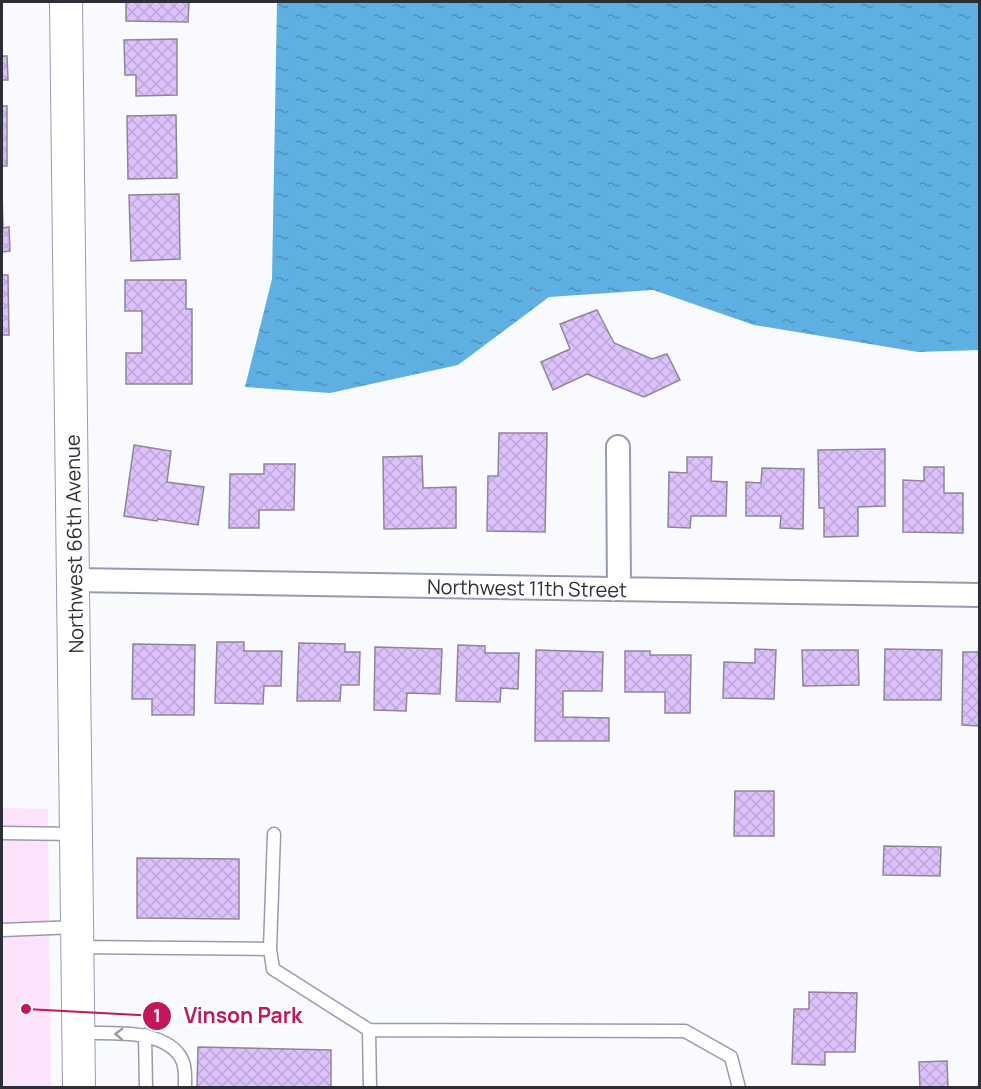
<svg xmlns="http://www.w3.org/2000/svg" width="981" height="1089" font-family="Manrope,sans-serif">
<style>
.green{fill:#fce3fb}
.water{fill:url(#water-ripples)}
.building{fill:url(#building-cross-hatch);stroke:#8e8599;stroke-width:1.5}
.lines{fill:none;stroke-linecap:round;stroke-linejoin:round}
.lane-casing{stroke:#999ab0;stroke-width:15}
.street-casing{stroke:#999ab0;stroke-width:26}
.secondary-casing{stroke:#999ab0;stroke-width:34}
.lane{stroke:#fff;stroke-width:12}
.street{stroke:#fff;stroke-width:22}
.secondary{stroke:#fff;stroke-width:32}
.oneway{stroke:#96969b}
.labels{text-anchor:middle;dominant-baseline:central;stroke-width:6;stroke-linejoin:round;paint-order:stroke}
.street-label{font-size:20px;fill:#2d2e37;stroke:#fff}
.leader{fill:none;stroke:#c2185b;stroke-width:2}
.callout-dot{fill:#c2185b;stroke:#fff;stroke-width:2}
.mark-label{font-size:18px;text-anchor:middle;font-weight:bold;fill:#fff}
.callout-label{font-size:21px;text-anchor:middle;font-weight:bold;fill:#c2185b;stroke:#fff;stroke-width:6;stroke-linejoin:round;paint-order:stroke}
</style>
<defs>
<pattern id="water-ripples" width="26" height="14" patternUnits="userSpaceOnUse" patternTransform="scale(1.5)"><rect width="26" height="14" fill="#5fb0e2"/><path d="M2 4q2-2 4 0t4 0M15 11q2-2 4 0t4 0" fill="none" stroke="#4f90b8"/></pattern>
<pattern id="building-cross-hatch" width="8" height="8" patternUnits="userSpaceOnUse" patternTransform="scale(1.5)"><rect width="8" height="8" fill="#dcc1fd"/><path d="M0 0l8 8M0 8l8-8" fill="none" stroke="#bda6d9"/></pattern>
</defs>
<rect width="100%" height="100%" fill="#f9fafe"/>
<path class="green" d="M2,808L48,809L51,1087L2,1088Z"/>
<path class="water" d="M277,2H979V350L918,352L754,325L653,290L549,297L458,365L330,393L245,387L272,279Z"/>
<path class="building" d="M126,2H189L188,22L126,21Z
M177,39V95L136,96V75H125L124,40Z
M2,56H7L8,80H2Z
M2,106H7V166H2Z
M176,115L177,178L128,179L127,116Z
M2,191L3,228L9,227L10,251L2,252Z
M179,194L180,259L131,261L129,195Z
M2,275H8L9,335H2Z
M125,280H186V309H192V384H126V353H142V311H125Z
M597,310L614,343L652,359L667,354L680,380L644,397L587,374L553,390L541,362L570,349L560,324Z
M499,433H547L545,532L487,531L488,476H498Z
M134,445L171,451L167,482L204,487L198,525L158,519L157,521L124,516Z
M885,449V506L858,507V536L824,537V508H819L818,450Z
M422,456L423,488L456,487V528L384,529L383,457Z
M687,457H712L711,481L727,482L726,516H691L690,528L668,527L669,472L687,473Z
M264,464H295L294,510H259V528H229L230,474H264Z
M924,467H944V493H963V533L903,532V480L924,481Z
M762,468L804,469L803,529L780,528L781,516H746V482L761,483Z
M217,642H244V651H282L281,686H264L263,704L215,703Z
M299,643L345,644V652H360L359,685H341L340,701H297Z
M133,644L195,645L194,715H152V699H132Z
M458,645L485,646V653H519L518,689L501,688L500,702L456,701Z
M375,647L442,649L440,694L407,693L406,711L374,710Z
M755,649L776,650L774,699L723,698L724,662L755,663Z
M885,649L942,650L941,700H884Z
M536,650L603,652L602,691H563V717L609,718V741H535Z
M802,650H858L859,685L803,686Z
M625,651H650V655H691L690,713H665V692H625Z
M963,652H980V726L962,725Z
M735,791H774V836H734Z
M884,846L941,847L940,876L883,875Z
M137,858L239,859V919L137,918Z
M809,992L857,993L855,1052H825V1065L792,1064L794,1009H809Z
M198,1047L331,1050V1088H197Z
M947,1061L948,1088H920L919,1062Z"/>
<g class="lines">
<g class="lane-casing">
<path id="lane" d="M2,833L76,834
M2,930L77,927
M78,947L270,949L274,834
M270,949L273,969L369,1030L685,1031L731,1057L739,1088
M369,1030L370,1088
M79,1033C109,1034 161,1028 180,1056C186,1065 185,1077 185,1088
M145,1035L146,1088"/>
</g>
<g class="street-casing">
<path id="street" d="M618,447L619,589
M75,580L980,595"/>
</g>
<g class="secondary-casing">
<path id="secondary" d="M66,2L79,1088"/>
</g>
<use href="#lane" class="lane"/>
<use href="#street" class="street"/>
<use href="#secondary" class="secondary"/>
</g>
<defs><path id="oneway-chevron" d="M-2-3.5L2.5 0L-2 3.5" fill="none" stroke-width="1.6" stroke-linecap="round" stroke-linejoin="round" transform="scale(1.5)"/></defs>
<use class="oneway" href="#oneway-chevron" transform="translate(119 1034) rotate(-178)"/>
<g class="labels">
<g class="street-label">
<text transform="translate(74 544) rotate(-91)">Northwest 66th Avenue</text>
<text transform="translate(527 588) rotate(1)">Northwest 11th Street</text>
</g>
</g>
<path class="leader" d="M26 1009L157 1016"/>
<g class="callout-dot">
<circle cx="26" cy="1009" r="6"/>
<circle cx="157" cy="1016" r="15"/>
</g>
<g class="mark-label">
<text x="157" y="1022">1</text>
</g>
<g class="callout-label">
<text x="243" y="1023">Vinson Park</text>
</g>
<rect width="981" height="1089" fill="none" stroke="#2d2e37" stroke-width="6"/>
</svg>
